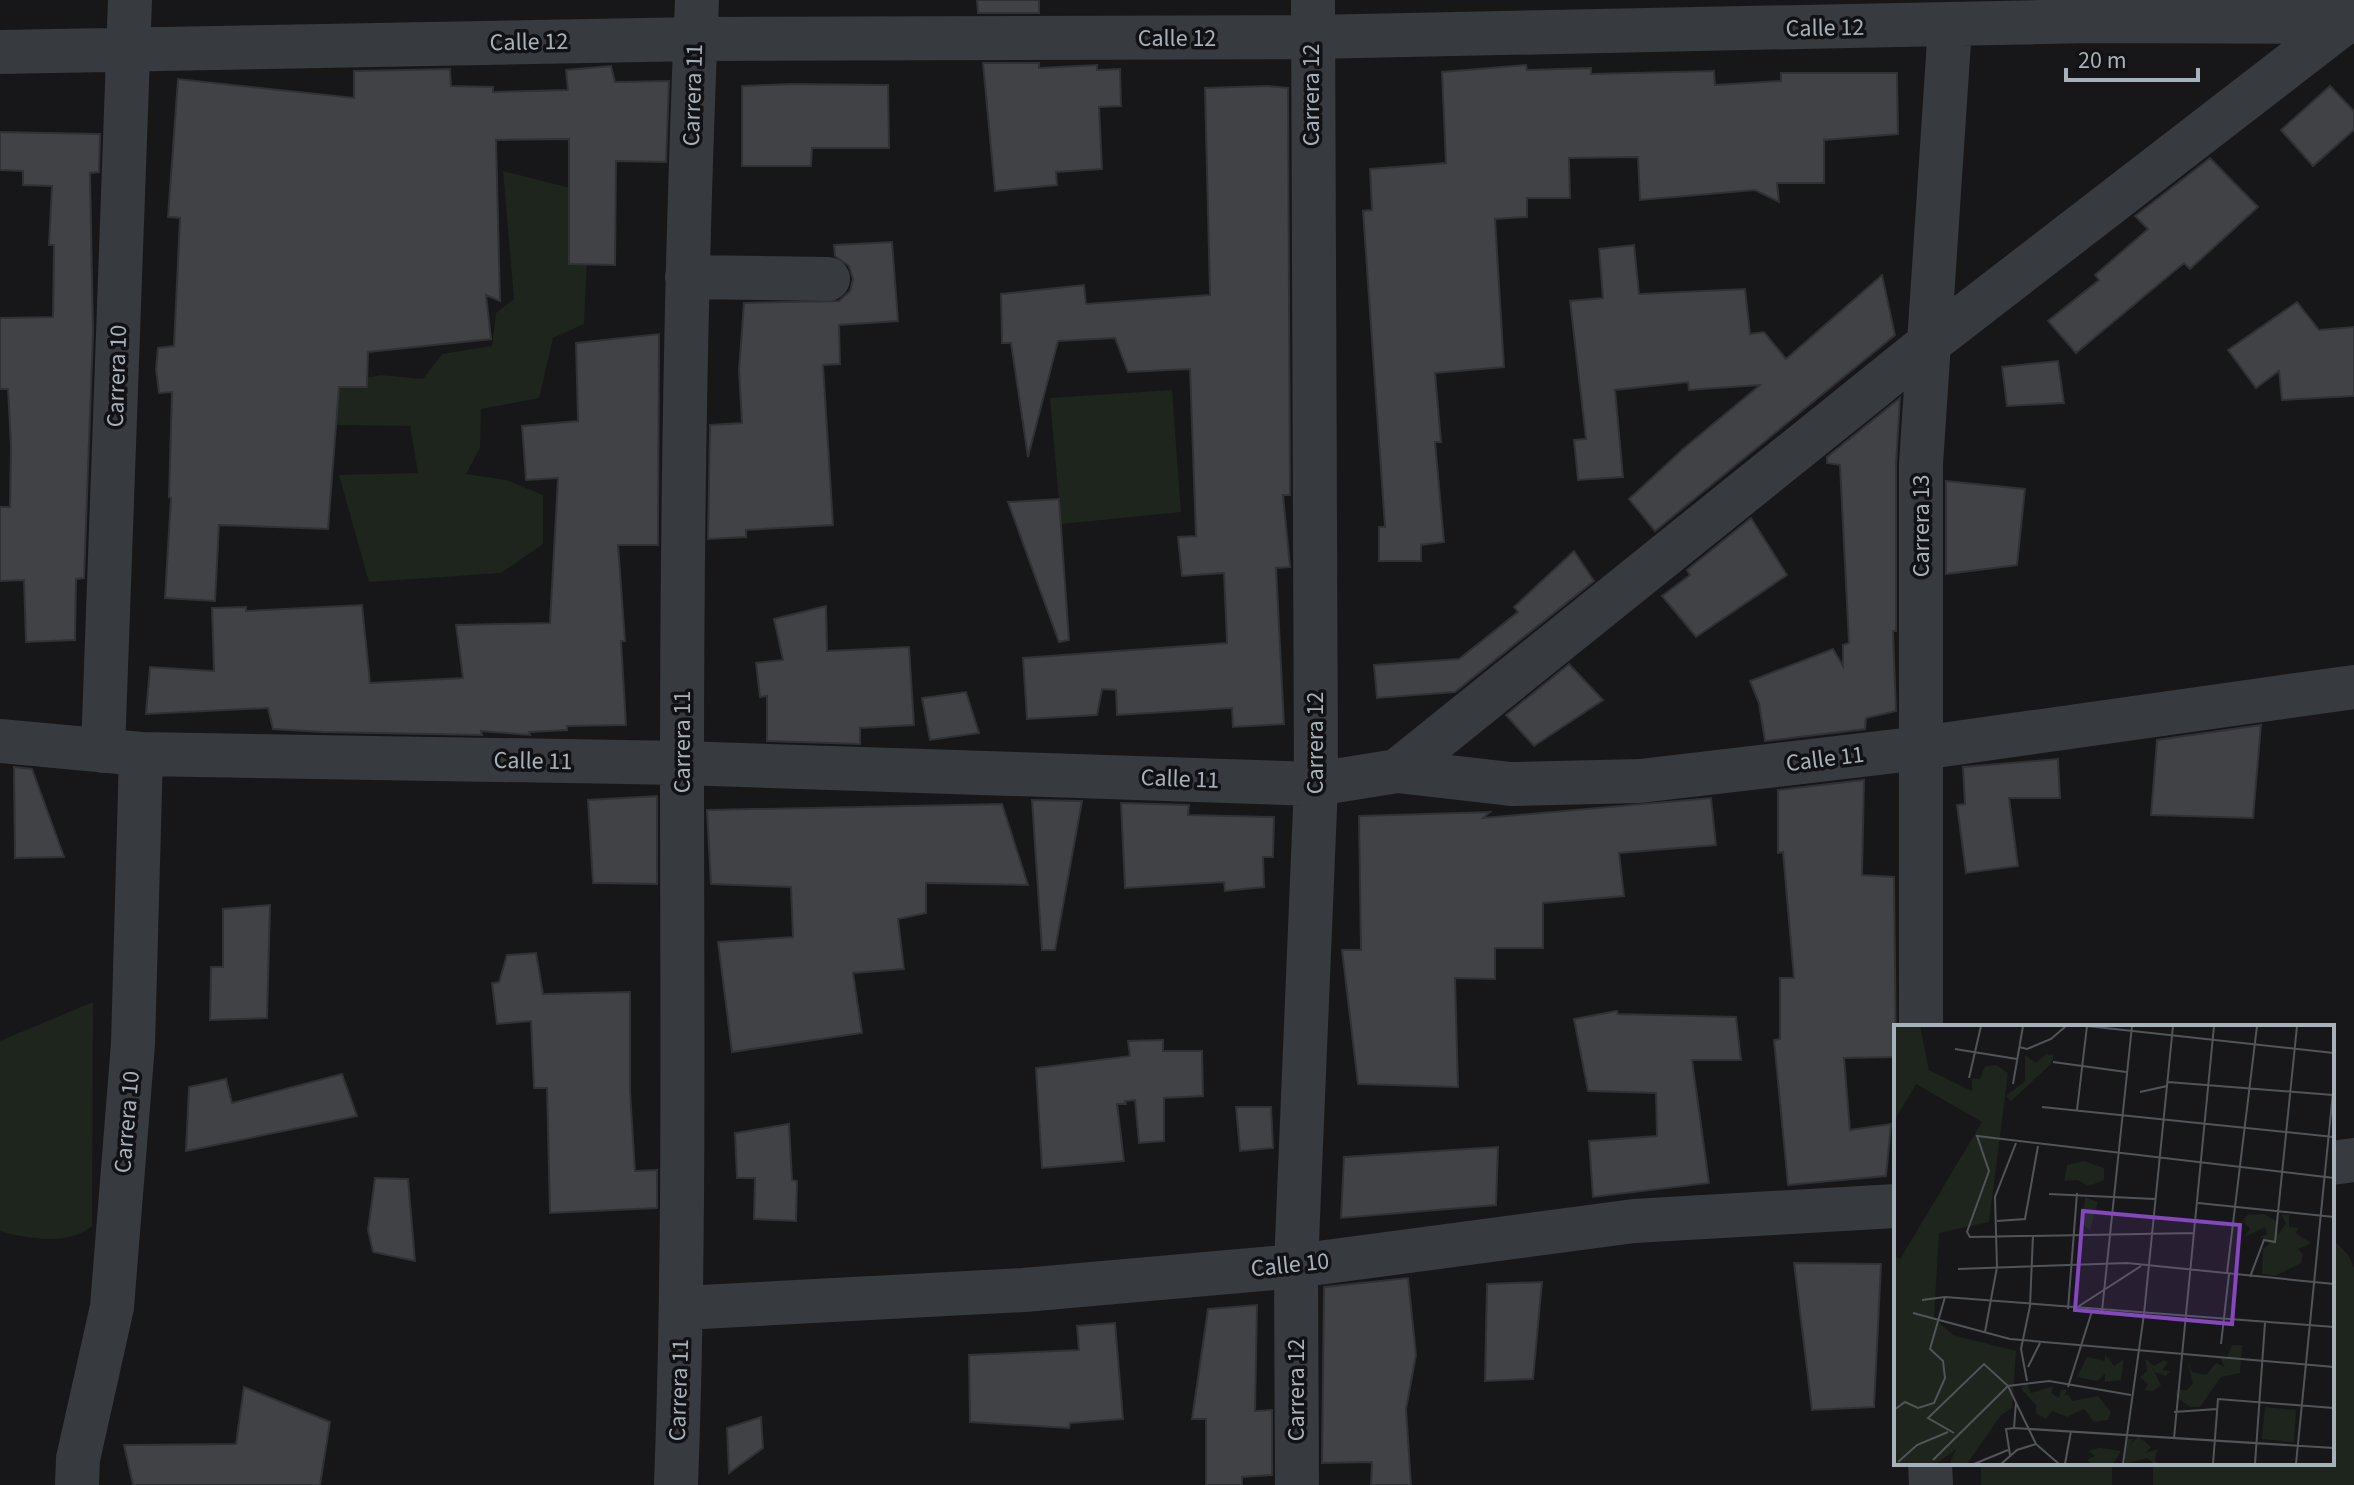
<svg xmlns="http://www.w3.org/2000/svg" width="2354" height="1485" font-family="'Source Sans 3',sans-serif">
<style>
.green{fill:#1d251c}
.building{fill:#404246;stroke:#303135;stroke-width:2}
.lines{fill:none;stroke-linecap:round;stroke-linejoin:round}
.minor{stroke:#373a3e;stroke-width:44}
.labels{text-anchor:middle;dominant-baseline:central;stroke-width:7;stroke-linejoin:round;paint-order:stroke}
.street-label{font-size:24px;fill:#a7b1ba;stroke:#121214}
.inset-road{fill:none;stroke:#515559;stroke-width:2}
.view{fill:#8447be;fill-opacity:0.15;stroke:#8447be;stroke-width:4}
.inset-edge{fill:none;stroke:#a7b1ba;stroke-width:4}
</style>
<rect width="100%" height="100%" fill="#171719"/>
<path class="green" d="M503,171L590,193L584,324L553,338L539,398L481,409L480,448L466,474L506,480L543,495V544L501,573L369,582L339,475L418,473L410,426L333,425L300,393L380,375L423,379L442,354L492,346L496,313L514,299Z
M1172,390L1181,512L1061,524L1050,398Z
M93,1002L92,1226C69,1246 27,1239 0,1231V1041Z
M2332,1238L2349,1256L2354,1268V1485H2153V1463H2332Z
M1981,1463H2112V1485H1981Z"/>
<path class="building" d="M977,0H1039V13H978Z
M983,63H1039V68L1097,65V70L1120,69L1121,106L1099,107L1102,169L1056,172L1057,185L995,191Z
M1526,65L1527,70L1591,68V74L1714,71L1715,85L1781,81V73H1897L1898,134L1824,140V183H1777L1779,202L1755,190L1640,200L1638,157L1569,158L1570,198H1527V217L1495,219L1504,367L1435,373L1441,442H1435L1444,542L1421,545V561H1379V527H1385L1363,211L1372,210L1370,169L1446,163L1442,72Z
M611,66L615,82L669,81L666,162L616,161L615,265L569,264V139L496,140L500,301L486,295L491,339L368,352L367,387H339L328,529L219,525L215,601L165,598L171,498L169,497L172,392L159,393L156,369L158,348L174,346L180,218L168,217L178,79L354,98V71L450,69L451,86L493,87V92L568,90L566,70Z
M792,84L888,85L889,148H812L811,166H742V86Z
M1268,86L1288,88L1290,495H1283L1290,567L1276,568L1284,724L1233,727L1232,708L1117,715L1116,690L1102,689L1097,715L1027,719L1023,658L1227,643L1224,573L1182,576L1178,537L1196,536L1190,369L1128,372L1115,338L1058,341L1028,457L1011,343H1002L1001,294L1084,285L1086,304L1210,295L1205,88Z
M2330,86L2354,111V130L2313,166L2281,130Z
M0,132L100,134L99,172L90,173L93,332L84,578L76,579L75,640L26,642L24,580L0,581V507H10L11,446L8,389H0V318L53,317L54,245H49L52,186L23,185V171L0,170Z
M2210,158L2258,207L2190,269L2184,263L2076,353L2048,321L2099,280L2095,275L2148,229L2135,216Z
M892,242L898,321L839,325L840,364L823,365L833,525L746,530V537L708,539L710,425L742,423L739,370L744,303L839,301L850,291L853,279L849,266L835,256L834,245Z
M1634,245L1639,294L1745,289L1750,334L1764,332L1786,359L1882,275L1895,335L1655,531L1629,499L1683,449L1760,385L1689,390L1688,382L1615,390L1623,477L1578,480L1574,440L1586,439L1570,301L1603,298L1599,249Z
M2297,302L2319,330L2354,327V396L2282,400L2279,371L2256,388L2228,350Z
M659,334L658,545H618L625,641H621L626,725L567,726V730L529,732L530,735L481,731L482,735L323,732L273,729L268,708L146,714L150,667L214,671L212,608L246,607V611L362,605L370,683L463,678L456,625L550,623L558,478L526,480L522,426L578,421L576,343Z
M2058,361L2064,403L2007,406L2002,367Z
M1900,398L1896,464V631H1893L1896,711L1866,718L1865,729L1765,741L1759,703L1750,681L1833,649L1843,666V645L1849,643L1840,465L1827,463V457Z
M1946,481L2025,489L2017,565L1946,574Z
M1059,499L1069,640L1059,642L1008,502Z
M1751,518L1787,575L1696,637L1662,596L1690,575L1687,570Z
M1574,551L1594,581L1455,692L1377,698L1374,665L1459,659L1518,612L1514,607Z
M826,606L827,651L909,647L914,725L860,728V744L767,741V696L760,697L756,663L783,660L774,619Z
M1569,664L1603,700L1534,746L1506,715Z
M966,692L979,733L930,740L922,698Z
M2261,725L2253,818L2151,815L2157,740Z
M2058,759L2060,798H2009L2018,866L1966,873L1957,805L1965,804L1963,767Z
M14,767L32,769L64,857L15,858Z
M1864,780L1862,875L1894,877L1896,1057L1844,1058L1850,1130L1891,1124L1886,1176L1788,1185L1774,1040L1780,1039V978H1794L1783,852L1778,853V790Z
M657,796V884L593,883L588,800Z
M1711,798L1716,845L1619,853L1624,896L1543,903V948H1495V979L1455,978L1458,1087L1358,1084L1342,950H1361L1359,816L1490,812L1483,818Z
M1032,800L1082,801L1055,950H1042Z
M1121,803L1189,805L1188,815L1274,817L1273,857H1263L1264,887L1225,891L1224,882L1125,888Z
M1002,804L1028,885L926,883V913L898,919L904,969L853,973L862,1033L732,1052L718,942L793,937L791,887L711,884L707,810Z
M270,905L267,1018L210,1020L211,967H223V909Z
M536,953L543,994L630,992V1092L635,1171L657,1170V1208L550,1213L547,1088H534L531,1021L497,1024L492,983L499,982L507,955Z
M1617,1011L1618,1014L1736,1017L1741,1060H1692L1709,1183L1593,1197L1589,1141L1657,1136L1656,1093L1588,1091L1574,1019Z
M1163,1040V1051H1202L1203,1096L1164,1098V1141L1139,1143L1135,1100L1125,1101L1126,1104H1117L1124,1161L1042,1168L1036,1068L1130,1056L1128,1041Z
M342,1074L357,1116L186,1151L189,1087L226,1079L232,1103Z
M1236,1107H1271L1273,1148L1240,1151Z
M789,1124L792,1180L797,1181L796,1221L754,1219L755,1178H737L735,1133Z
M1498,1147L1496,1205L1341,1218L1344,1157Z
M375,1178L408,1179L415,1261L373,1252L368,1230Z
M1794,1263L1881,1264L1874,1407L1812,1410Z
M1408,1278L1416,1355L1406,1409L1411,1485H1371L1372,1462L1322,1463L1324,1287Z
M1542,1282L1533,1379L1485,1381L1487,1284Z
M1257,1305L1255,1411L1272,1410V1475L1242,1477V1485H1206V1419H1192L1208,1309Z
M1115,1323L1123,1419L1070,1423L1069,1428L970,1422L969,1355L1079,1350L1077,1326Z
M244,1387L330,1422L320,1485H133L124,1445L236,1444Z
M761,1417L763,1448L729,1473L727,1428Z"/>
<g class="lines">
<path class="minor" d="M0,52L696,39L1311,37L2090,21L2354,22
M687,277L828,279
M0,741L141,754L682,763L1316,784L1397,771L1511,784L1640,781L1921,748L2354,687
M103,751L130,0
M1397,771L1928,344L2344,23
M1921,1027V464L1950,26
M2332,1163L2354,1160
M683,1308L1024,1290L1296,1266L1634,1221L1896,1206
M1930,1463L1931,1485
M77,1485L78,1459L112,1307L133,1044L141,754
M676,1485C685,1246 682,1008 682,769C682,512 686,256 697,0
M1297,1485L1296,1266L1316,784L1313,0"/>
</g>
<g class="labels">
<g class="street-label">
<text transform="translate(1825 28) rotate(-1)">Calle 12</text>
<text x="1177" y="38">Calle 12</text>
<text transform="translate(529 42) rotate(-1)">Calle 12</text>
<text transform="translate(693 95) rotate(-88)">Carrera 11</text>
<text transform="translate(1311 95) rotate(-90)">Carrera 12</text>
<text transform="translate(117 376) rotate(-88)">Carrera 10</text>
<text transform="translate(1921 526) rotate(-90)">Carrera 13</text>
<text transform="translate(682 742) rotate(-90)">Carrera 11</text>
<text transform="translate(1315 743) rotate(-90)">Carrera 12</text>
<text transform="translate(1825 759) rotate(-7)">Calle 11</text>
<text transform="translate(533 761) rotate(1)">Calle 11</text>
<text transform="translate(1180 779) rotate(2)">Calle 11</text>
<text transform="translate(127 1122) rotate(-85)">Carrera 10</text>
<text transform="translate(1290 1265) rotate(-6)">Calle 10</text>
<text transform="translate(679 1390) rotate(-88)">Carrera 11</text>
<text transform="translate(1296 1390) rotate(-90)">Carrera 12</text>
</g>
</g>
<g transform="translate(1894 1025)">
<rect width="440" height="440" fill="#171719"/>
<path d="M0,1H26L35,45L78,66V53L86,54L91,41L102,40L114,48L95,197L45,208L40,293L59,310L122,326L118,383L107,390L73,439H55L62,424L42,439H0V231L6,234L88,97L22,59L0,96ZM152,29L160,30L157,39L117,76L112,71L131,56V30L142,38ZM190,136L210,143V155L195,161L183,155L170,156L173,140ZM191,172L204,177L196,205L188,199ZM370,189L382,196L384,210L392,198L387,189L395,190V202L405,203L402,208L417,218L404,224L409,229L407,238L381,251L368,249L369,224L376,218L367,212L373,209L371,202L350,212L356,204L349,196L353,190ZM338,320H348L346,348L327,352L306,382H296L282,372L283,365H293L299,359L293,335L298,347L312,350L322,338L331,342L326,333L333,332ZM211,329L220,341L230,334L227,355L211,357V349L203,356L183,352L193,332L211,336ZM251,333L260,341L270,335L274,338L268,345L276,346L272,351L260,347L267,360L259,366L250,365L254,359L246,352L253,346ZM133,359L137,368L159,361L157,368L165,373L167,365H173L170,371L174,369L178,376L204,371L217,387L214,395L200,397L190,384L173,392L158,386L152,394L142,388V380L129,366L127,362ZM371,382L402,385L400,417L368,414ZM244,411L257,422L252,428L263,424L261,436L266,439H260L253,433L231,439V414H239L236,420ZM204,423H208L227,426L219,439H197L193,435L201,431L194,426Z" fill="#1d251c"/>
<path class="inset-road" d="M193,1L440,28M125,22L133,24L157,14L172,1M61,24L123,34M159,37L232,47M75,53L87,1M274,57L439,70M119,59L129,1M246,67L273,61M148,82L440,112M183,85L193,1M155,169L261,174M304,178L440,192M103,196L131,194L144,121M300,208L76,212L73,207L95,146L83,111L440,153M64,244L233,238L440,259M333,248L363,1M356,252L370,215L381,217L403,1M28,275L51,272L440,302M182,283L247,241M174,284L183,168M208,286L238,1M19,288L116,314L440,342M91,307L103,242L101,172L122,118M327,319L335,249M134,342L146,318M133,356L127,324L136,281L139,210M174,362L198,286M0,385L11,377L24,383L40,378L51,353L49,336L36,324L51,272M280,387L323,384M120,403L122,377M60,408L34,393L90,339L114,361L142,419M280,413L320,1M116,430L112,404L120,403L440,423M39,435L114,361L155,356L237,370M4,437L23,420L54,407M80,439L114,425M107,439L123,425L142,419L165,439M171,439L177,406M229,439L250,289L279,1M319,439L324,374L440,383M361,439L371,298M402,439L440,57"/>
<path class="view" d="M189,186L346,200L338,299L181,285Z"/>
<rect width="440" height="440" class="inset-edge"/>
</g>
<path d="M2066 68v12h132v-12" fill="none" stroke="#a7b1ba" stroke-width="4"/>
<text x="2078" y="68" font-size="24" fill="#a7b1ba" stroke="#121214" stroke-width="6" paint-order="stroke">20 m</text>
</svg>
